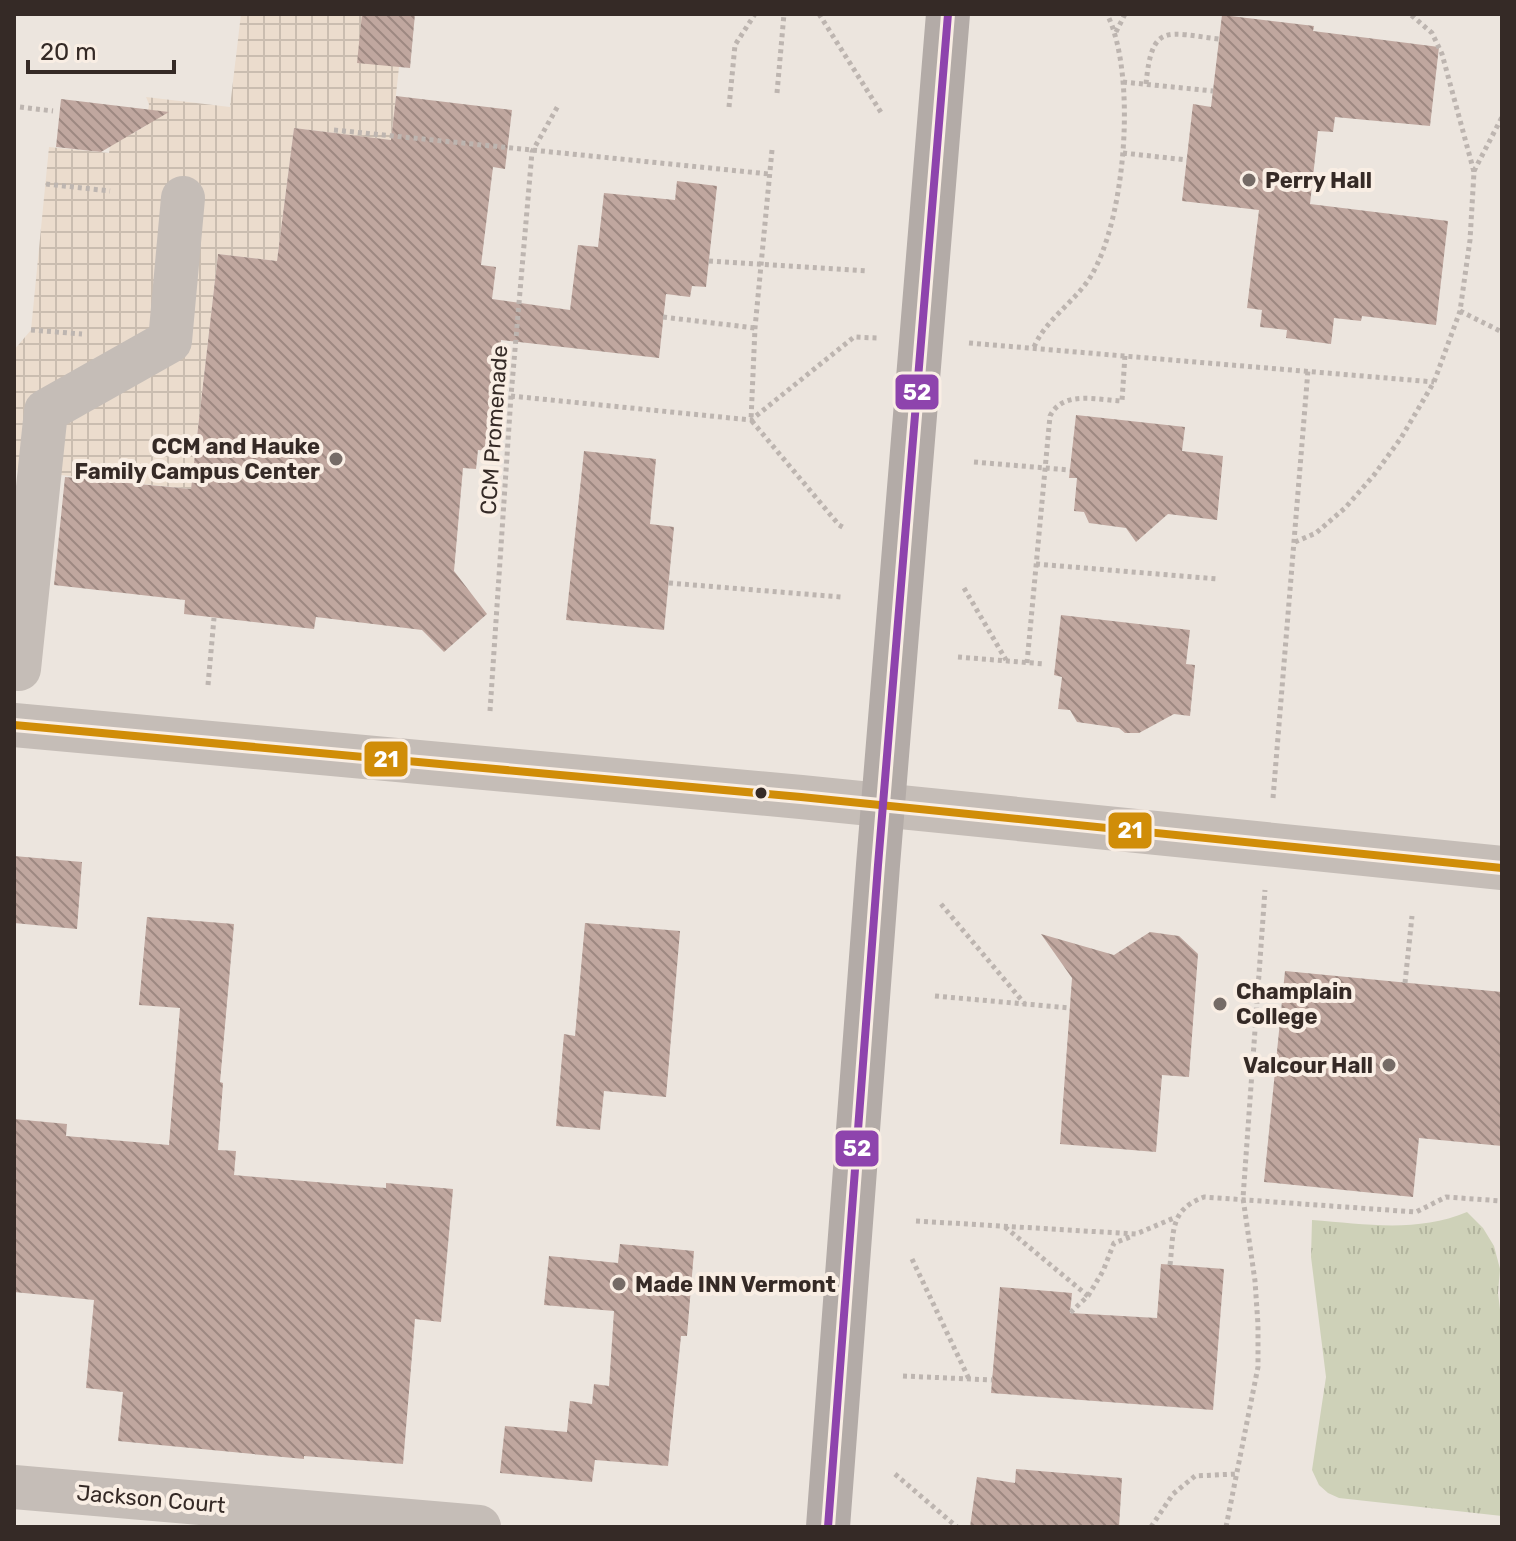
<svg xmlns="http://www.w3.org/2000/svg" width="1516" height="1541" font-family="Rubik,sans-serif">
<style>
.grass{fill:url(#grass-tufts)}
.plaza{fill:url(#plaza-grid)}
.building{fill:url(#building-back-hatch)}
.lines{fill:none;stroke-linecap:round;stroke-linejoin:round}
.path{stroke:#bdb5b0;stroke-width:5;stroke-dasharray:4 4;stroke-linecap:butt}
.minor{stroke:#c5bdb7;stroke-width:44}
.major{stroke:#b3aba7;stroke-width:44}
.bus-1-casing{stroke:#f9eee4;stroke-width:14}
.bus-2-casing{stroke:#f9eee4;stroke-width:14}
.bus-1{stroke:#d08d08;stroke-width:8}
.bus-2{stroke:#8e44ad;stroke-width:8}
.poi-dot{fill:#756b66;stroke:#f9eee4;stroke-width:3}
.bus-dot{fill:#352a26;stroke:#f9eee4;stroke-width:3}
.labels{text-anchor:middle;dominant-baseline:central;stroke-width:8;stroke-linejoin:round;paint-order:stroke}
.poi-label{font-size:22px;font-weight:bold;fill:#352a26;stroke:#f9eee4;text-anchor:start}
.street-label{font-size:22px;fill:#352a26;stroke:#f9eee4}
.line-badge{stroke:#f9eee4;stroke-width:3}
.badge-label{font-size:22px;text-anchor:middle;font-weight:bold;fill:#fff}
</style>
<defs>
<pattern id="grass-tufts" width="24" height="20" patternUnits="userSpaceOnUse" patternTransform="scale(2)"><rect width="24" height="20" fill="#ced1b8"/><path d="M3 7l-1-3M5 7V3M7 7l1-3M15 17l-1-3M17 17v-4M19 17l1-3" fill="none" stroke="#b2b49e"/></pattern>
<pattern id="plaza-grid" width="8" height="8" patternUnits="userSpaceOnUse" patternTransform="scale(2)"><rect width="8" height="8" fill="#ebdccd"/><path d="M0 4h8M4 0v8" fill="none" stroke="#cabdb0"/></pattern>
<pattern id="building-back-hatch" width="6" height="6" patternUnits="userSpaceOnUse" patternTransform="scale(2)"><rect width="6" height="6" fill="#c0a79f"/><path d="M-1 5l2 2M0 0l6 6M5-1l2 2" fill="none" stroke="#9d8881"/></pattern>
</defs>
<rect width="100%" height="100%" fill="#ece5de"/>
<path class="grass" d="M1467,1212L1483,1228L1494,1246L1500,1269L1498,1293L1502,1326V1516L1339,1498L1328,1493L1319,1485L1312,1470L1326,1377L1311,1257L1312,1220C1365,1224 1417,1233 1467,1212Z"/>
<path class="plaza" d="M241,14H362L399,67L391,140L294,128L277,261L218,254L191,489L14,470V350L31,330L49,147L109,153L112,134L128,136L146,126L149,104L146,97L230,107Z"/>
<path class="building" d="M362,14H415L410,68L357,63Z
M1222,15L1314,26L1313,31L1439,47L1430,126L1335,117L1333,132L1318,131L1310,204L1448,221L1436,325L1362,316L1361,321L1334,318L1331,344L1286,338L1287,330L1260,327L1262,310L1247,308L1259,210L1182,201L1193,104L1211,107Z
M396,96L512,110L505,169L493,167L481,265L496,267L492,299L570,310L578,245L598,247L604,193L675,200L677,181L717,186L706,287L692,286L690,297L666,294L659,358L501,340L491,451L478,450L476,469L463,468L454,571L487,614L444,652L422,630L316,617L314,629L184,614L185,600L54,585L65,477L191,489L218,254L277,261L294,128L391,140Z
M61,99L169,112L101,152L56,147Z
M1076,415L1185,427L1182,451L1223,456L1217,520L1168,514L1136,542L1126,528L1089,523L1084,512L1074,511L1077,478H1069Z
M584,451L656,459L650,524L674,527L664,630L566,620Z
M1061,615L1190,630L1186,664L1195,665L1190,716L1174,714L1139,733H1125L1119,728L1077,722L1070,710L1058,709L1062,677L1054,675Z
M14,856L82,862L77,929L14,923Z
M147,917L234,924L220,1082L223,1083L218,1150L236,1151L234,1175L386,1188V1183L453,1189L441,1322L415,1319L403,1464L304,1456V1459L118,1441L123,1392L86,1388L94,1300L14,1292V1119L67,1124L66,1136L169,1145L180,1008L139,1005Z
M585,923L680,931L666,1097L604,1091L600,1130L556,1126L564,1034L575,1036Z
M1150,932L1179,936L1198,954L1189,1077L1162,1075L1156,1152L1060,1144L1072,978L1041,934L1114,955Z
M1285,971L1502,992V1146L1419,1138L1413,1197L1264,1182Z
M620,1244L694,1251L687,1336H681L668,1466L595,1460L592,1482L500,1473L505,1426L567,1432L570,1401L592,1404L594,1384L609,1386L614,1311L544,1305L549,1256L618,1263Z
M1161,1264L1224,1269L1213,1410L991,1393L1000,1287L1072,1293L1070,1313L1157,1318Z
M1016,1469L1122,1478L1119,1527H970L977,1477L1015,1483Z"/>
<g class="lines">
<path class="path" d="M819,14L882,114
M1116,32L1125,14
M1123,82L1213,91
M1146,84C1152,22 1166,33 1219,39
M777,93L784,14
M20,107L53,111
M729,107L735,45L755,14
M334,130L769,174
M772,150L755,328L751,420L839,525L846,529
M1123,153L1187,160
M1474,171L1502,117
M46,184L110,191
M709,261L868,271
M1460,311L1502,332
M663,317L755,328
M31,330L82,334
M969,343L1434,382
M1034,347C1046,319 1075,302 1091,276C1126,218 1137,74 1107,14
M511,396L751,420L854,337L877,338
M974,462L1070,470
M1295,542L1316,533L1345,508L1374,475L1401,438L1434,382L1460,311L1470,240L1474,172L1442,54L1432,33L1410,14
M1036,564L1218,579
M669,583L841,597
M964,588L1006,660
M958,657L1045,664
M1027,663L1050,416C1063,390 1096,400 1122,401L1125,355
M208,685L214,618
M490,711L511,396L532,152L559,104
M1273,798L1308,370
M941,904L1024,1003
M1405,983L1412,916
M935,996L1070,1008
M916,1221L1136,1234L1174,1218
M1005,1227L1088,1296L1070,1313
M912,1259L969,1379
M1170,1265C1174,1232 1169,1210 1204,1197L1416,1212L1446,1197L1502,1201
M1088,1296L1103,1271L1114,1243L1133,1236
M903,1376L992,1380
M895,1474L957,1527
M1151,1527L1173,1494L1195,1476L1235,1474
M1226,1527L1258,1367V1325L1255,1281L1243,1198L1265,890"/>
<path class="minor" d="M19,669L46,411L170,341L183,198
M14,725L801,797L1502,868
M14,1487L479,1527"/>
<path class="major" d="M828,1527L878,865L948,14"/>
<g class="bus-1-casing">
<path id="bus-1" d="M14,725L801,797L1502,868"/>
</g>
<g class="bus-2-casing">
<path id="bus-2" d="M828,1527L878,865L948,14"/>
</g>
<use href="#bus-1" class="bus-1"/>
<use href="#bus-2" class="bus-2"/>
</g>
<g class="poi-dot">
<circle cx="1249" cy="180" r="8"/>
<circle cx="336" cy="459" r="8"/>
<circle cx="1220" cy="1004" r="8"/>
<circle cx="1389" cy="1065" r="8"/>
<circle cx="619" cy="1284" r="8"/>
</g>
<circle class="bus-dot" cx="761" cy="793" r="7"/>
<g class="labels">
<g class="poi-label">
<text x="1265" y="180">Perry Hall</text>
<text x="320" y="446" text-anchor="end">CCM and Hauke<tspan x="320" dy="25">Family Campus Center</tspan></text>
<text x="1236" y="991">Champlain<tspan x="1236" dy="25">College</tspan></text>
<text x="1373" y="1065" text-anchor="end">Valcour Hall</text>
<text x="635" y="1284">Made INN Vermont</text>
</g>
<g class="street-label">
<text transform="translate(494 430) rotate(-86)">CCM Promenade</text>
<text transform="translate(151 1499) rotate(5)">Jackson Court</text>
</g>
</g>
<g class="line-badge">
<rect x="894" y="373" width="46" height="38" rx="8" fill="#8e44ad"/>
<rect x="363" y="740" width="46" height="38" rx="8" fill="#d08d08"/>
<rect x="1107" y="811" width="46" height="39" rx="8" fill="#d08d08"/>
<rect x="834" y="1129" width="46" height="39" rx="8" fill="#8e44ad"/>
</g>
<g class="badge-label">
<text x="917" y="400">52</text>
<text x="386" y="767">21</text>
<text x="1130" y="838">21</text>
<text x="857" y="1156">52</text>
</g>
<rect width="1516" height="1541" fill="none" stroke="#352a26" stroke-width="32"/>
<path d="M28 60v12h146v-12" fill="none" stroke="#352a26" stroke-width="4"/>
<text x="40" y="60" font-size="24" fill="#352a26" stroke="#f9eee4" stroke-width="6" paint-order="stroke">20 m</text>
</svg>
